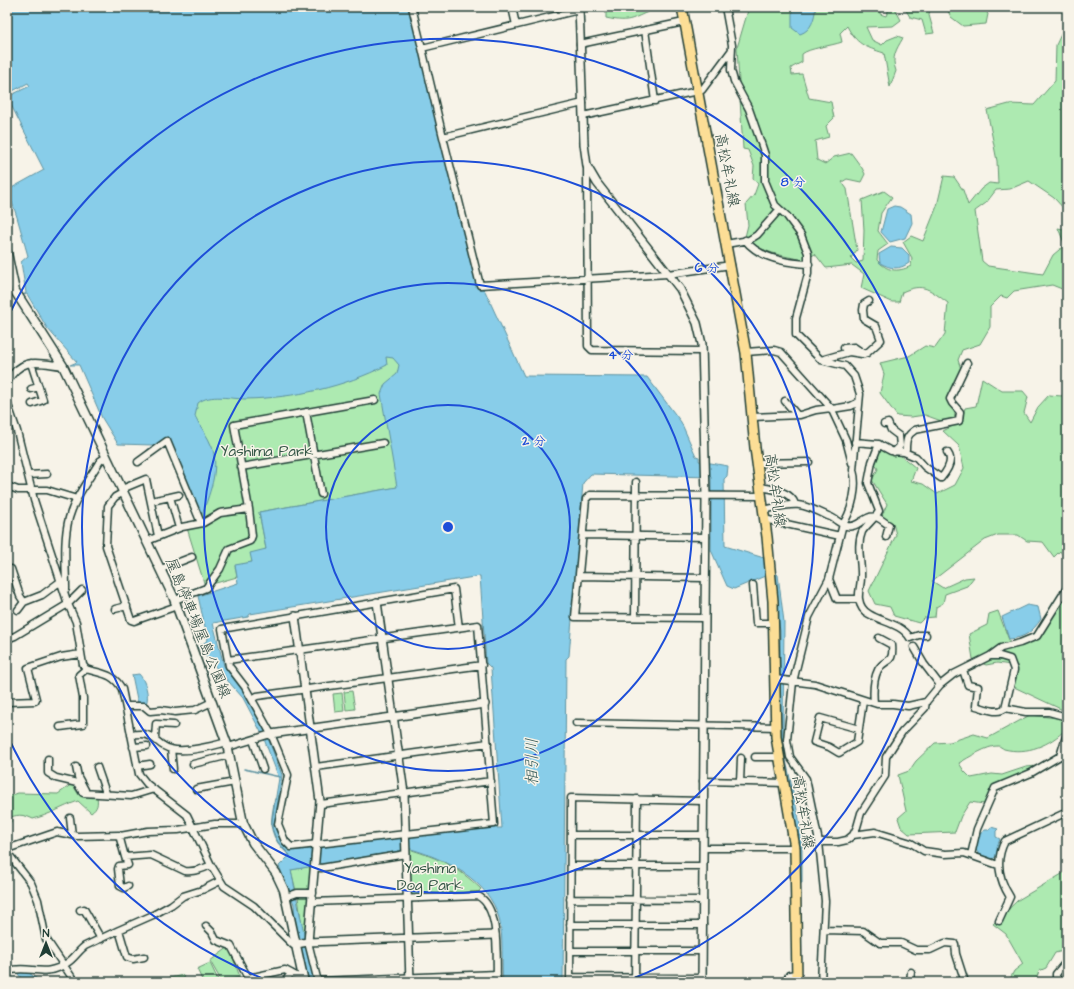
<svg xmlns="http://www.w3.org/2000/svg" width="1074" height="989" font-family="'Architects Daughter','Klee One',sans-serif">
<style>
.green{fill:#adeab1;stroke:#669472}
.water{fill:#88cde9;stroke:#5e93a1;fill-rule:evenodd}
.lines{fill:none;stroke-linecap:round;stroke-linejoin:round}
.stream{stroke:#5e93a1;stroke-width:1.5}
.minor-casing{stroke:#1f3d34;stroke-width:9}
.tertiary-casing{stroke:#1f3d34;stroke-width:10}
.secondary-casing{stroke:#1f3d34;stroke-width:11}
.primary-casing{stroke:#1f3d34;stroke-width:12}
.minor{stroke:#f7f3e8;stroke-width:6}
.tertiary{stroke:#f7f3e8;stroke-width:7}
.secondary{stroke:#f7f3e8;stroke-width:8}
.primary{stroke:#fcde96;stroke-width:9}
.ring{fill:none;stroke:#1d4ed8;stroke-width:2}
.labels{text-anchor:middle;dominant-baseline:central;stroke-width:3;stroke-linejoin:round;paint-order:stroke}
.street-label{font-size:15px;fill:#1f3d34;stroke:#f7f3e8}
.park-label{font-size:15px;fill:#345747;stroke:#f7f3e8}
.water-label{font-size:16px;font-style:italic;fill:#345a58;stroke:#f7f3e8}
.centre{fill:#1d4ed8;stroke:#f7f3e8;stroke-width:2}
.ring-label{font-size:12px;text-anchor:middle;font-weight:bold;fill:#1d4ed8;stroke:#f7f3e8;stroke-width:3;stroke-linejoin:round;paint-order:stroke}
</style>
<rect width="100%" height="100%" fill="#f7f3e8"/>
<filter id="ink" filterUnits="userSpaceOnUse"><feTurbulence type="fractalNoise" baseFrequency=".025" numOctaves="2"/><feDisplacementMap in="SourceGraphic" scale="8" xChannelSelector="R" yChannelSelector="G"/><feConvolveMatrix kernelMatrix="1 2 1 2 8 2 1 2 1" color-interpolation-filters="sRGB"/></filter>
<g filter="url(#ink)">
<path class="green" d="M606,7H656V9C632,17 633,24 606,18Z
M749,7H880V14L886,16L890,7H894L901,20L893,26L866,27L872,40L882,45L887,40L897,36L903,38C896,50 891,57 896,71L890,87L884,53C865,47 856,44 847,26L840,33L842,42C831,46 809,48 802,54V62L791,68L792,75L802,74L809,98L831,102L834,118L826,126L829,137L815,141L817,160L825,164L834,157L851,153L862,168L865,174L861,182L847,179L842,182L847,189L857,250L851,258L856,263L863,261L864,230L862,200L884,191L892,197L881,213L878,231L888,244L878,251L877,260C887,271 897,273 911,266L912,258L903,242L911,236L923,241L937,206L944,176L954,177L963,190L968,205L981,189L989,183L998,184L997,161L987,110L1009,104L1034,105L1055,81L1056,45L1064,28V16L1067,13V212L1054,198L1029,181L1010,189L996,190L986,203L975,211L982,261L988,266L1043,274L1053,255L1065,245L1058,228L1067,230V291L1052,285L1014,291L1007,298L1001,296L990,307V327L980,344L962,350L958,360L961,369L948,398L955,414L954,420L941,421L925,415L911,417L897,416L880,393L884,374L880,363L909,356L925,346L935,348L945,334L948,303C930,290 924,282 902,292L899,302H892L861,288L864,274L852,265L826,268L815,254L805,260C783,256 761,253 745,237L748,225L746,204L754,195L758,184L753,178L754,166L748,150L743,149L737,48Z
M904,7H930L929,15L934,33L926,34L922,20L910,17Z
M946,7H982L988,14L986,24L963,26L951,17Z
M385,356L395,358L400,366L398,487L259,512L266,549L252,562L235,566L237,577L205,586L187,528L201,522L190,422L198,396Z
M982,378L1002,391H1023L1028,397L1024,413L1030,422L1038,407L1049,395L1062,396L1067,388V561L1060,551L1054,557L1043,542L1027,541L1018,535H998L985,540L932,581L943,588L965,578L974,577L967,586L945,594L943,603L936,607L935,617L924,618L919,623L894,616L890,607L875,604L869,591L896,535L893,523L881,518L887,504L872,480L878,469L874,462L881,448L900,455L916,468L911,481L923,484L937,494L955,485L964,468L959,446L943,431C955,425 962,422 965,408L976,406Z
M1067,597V712L1014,687L1018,666L997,663L986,665L973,659L969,634L987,625L989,614L998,611L1012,648L1031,642L1041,634Z
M352,691L355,709L346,710L344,692Z
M342,693L344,711L335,712L333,694Z
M1030,715L1066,719V729C1050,745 1027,755 1004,749C1002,748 1000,746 998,746C988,745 968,758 959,763L964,771L971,778L992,774L1002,775L1026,767L1037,766L992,787L984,804L970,802L961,816L955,832L909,834L901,827L898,818L906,811L898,775L909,771L916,761L935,743L950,742L974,734L988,738Z
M72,784L79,795H97C98,804 98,808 91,813L78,801C62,807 49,815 33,819C25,815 19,814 11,817V822L7,825V797L18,793L58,794Z
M409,849C440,859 457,866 481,889L479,891L481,895L414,896L411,894Z
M312,866L309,890L296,891L291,870Z
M1067,871V950L1055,953L1046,968L1039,971L1037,977L1038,982H991L1010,979L1014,971L1023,964L1006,934L993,924L1018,900Z
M298,897H308L306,935H303Z
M229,947L240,977L228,980V982H222L210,961Z
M210,963L219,982H203L197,969Z
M183,975L186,982H162L161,980Z"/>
<path class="water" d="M7,7H410L478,289H483L485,291L524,376L647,377L681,422L696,456L699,457V461L728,466L727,476L724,479L725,546L764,558L765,564L778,575L784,622L783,733L785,756L799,819L802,845V883H799L780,745V631L773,582L765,576L734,589L727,586L711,550V477L591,474L583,483L569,656L566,659L563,982H503C501,961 504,939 499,918C489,880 445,859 411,849L291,870C299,907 305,945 316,982H308L295,922L294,904L279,866L290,855L278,843L271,826L279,778L262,734L243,698L198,647L208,640L198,596L238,583L235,565L252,562L250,553L266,549L259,512L397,487L381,394L385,384L397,374L399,365L393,358L386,357L387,365C344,387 294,398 246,399C231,399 210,393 198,403L195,416C200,427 208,436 212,447C220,470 209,495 201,517L168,439L137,459L153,445L118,444L102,418L79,365H70L77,362L47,328L27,294L23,295L26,293L21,262L28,256L17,217L8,190L44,170L7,97L30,86L28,83L7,94ZM480,576L486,663L491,668L502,828H496V826L292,851L281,842L274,826L282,775L266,733L247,696L224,666L213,623L248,617L250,614Z
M798,7H816C814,19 812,30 800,34L792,28V13Z
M894,206L900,207L911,214L912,223L905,238L890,242L881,232L887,209Z
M891,247L902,248L909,255V263C899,270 891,269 880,263L879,254Z
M1027,605L1038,607L1041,619C1033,631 1025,638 1009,639L1002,617Z
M139,674C145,680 150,696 146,704H138L132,675Z
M991,827L998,829L996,831V837L1000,839L997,847L998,856L992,859L980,855L975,849L977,839L980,837V834L985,830H989Z
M22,972L29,973L41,982H25L17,973Z"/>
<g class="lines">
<path class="stream" d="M244,769L280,777
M275,799C270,827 268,835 290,856"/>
<g class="minor-casing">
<path id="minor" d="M412,7L422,48L579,10
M512,7L516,25
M725,7L732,45L731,70L734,81L749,109L762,146L765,155V181L775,205L787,216L801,235L808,253V274L796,318V335L821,360L845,366L854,376L860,394L853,470C858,486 852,511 843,524L829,579L809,617L793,682L787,740L790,757L806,779L819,842L825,901L821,982
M645,30L655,101
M580,44L684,22
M422,48L443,137L583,103
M583,116L702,90L731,51
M443,137L480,285L668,274L731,265
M587,166L588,346L592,350L702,351
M745,240C759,258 787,263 809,264
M726,244L749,240L757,235L779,210
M844,348L854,347L864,354
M746,352L774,350L781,352L831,408
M821,360L849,352L862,354L867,353L881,340L876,326L864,319L863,310L864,304L869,301
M31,363L43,400L32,404
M7,382C22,356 37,363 63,366
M31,389L39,387
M785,401L797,415
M7,402L17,431L34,500L68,604L76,622L83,665L86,669C102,674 113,673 122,689L139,774L147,784L187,815L211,865L224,886L254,906L293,945L296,944
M832,409L851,406L859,402
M306,412L321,494
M753,417L800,415L816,410L831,408L846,440L852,463
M884,424L888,423L891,430L899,436L900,446L894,452
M855,442L878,444L891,451L904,452L906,449C906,440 907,435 915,430L959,421L960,412L952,403L950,399L967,363
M879,444L872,462L868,483L879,511C875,519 865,526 862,532C856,546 862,563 861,578C861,585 858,592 859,599C860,606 863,611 869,614C882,622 902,624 910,638L919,635H926
M904,452L916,457L925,467L941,478C947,471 954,460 947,452
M138,462L167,441L201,523
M757,463L809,462
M241,467L383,443
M28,475L47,474
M7,486L18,490H47L77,499
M760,487C772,489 791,491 795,504
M122,489L146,479L158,536
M124,492L115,497L108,506L106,546L131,620L134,621L177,606
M170,497L179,495
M151,501L170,497L179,528
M763,510C795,503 798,501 828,516C835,518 841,525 847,526C858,529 865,514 876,517C880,518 885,523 889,525L886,537
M764,519L840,536
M583,535L706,537
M147,541L182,527L203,523L220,513L249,509L234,425L375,400
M11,569L20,596L24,602
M161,569L192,557
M579,576L705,578
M829,579L837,599H859
M753,585L756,623H774
M66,589C66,566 63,541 69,518C75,497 89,479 100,461L106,457
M175,600L206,588L220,569L229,549L250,541L252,536L249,509
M115,609L127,606
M18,610L24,602L42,595L61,581
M635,617L636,482
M705,618L575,617L586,499L590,495L762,496
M7,639L15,636L68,604L82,590
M914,647L924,664L940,685
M990,656L1001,648L1020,643L1037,636L1067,588
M228,660L478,625L494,824L291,847L285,841L278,824L288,775L271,734L245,687L229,666L222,629L454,589L459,628
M963,670L968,685L978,687L976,706C984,708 998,715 1005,708
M775,679L815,684L877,704H893L908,706L926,702L940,685L954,674L990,656H1000L1010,659L1014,670L1005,708L1026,712H1049L1067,717
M252,699L257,696L482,665
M7,702L35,701L36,699L28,668L61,657L81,654
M874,703C873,692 873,680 878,670C885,657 894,666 892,645L879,638
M126,706H144L150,711L161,710L175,712L195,710L212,702
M576,723L776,727
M60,727L83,724V698L79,675L86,669
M859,729L820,718L814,742L829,747L839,753L857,742L863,701
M131,735C156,730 154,745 171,749C184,753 213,746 227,742
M155,738L156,724L174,725
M253,740L263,769
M133,747L147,746
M228,747L271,734
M171,749L173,769
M755,757H779
M48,759V773L56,778L77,783L83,793L131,796L154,789
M193,764L230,755
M137,766L150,764
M76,767L78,777L85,790
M97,767L106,793
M316,767L488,743
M703,781L785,783
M740,782L741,758
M196,789L235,782
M321,804L491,781
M70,818L72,835
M571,835H703
M853,835L875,832L911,843L924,851L945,854L964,853L998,865
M120,836L148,831L178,830L215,824H244
M819,842H838L847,840L853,835L857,827L861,813L885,776L886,757L902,732L925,708L926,702
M703,848H795
M7,849L57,832L77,836L119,835L125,857L151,855L185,871C195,872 202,869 211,865
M7,852L31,883L38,900L46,939L75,982
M971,855L977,829L995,788L1031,773L1060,756L1067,733
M125,857L128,865L119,866L118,869L120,886L124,888L128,886
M571,866H703
M315,867L321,868L406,854
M286,897L297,893H313
M570,899L703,900
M312,902L478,896C501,908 496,959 497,982
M80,910L84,909L101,939
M999,921L1010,897C999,880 995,860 1005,841L1067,812
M570,925H703
M206,926L212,932L216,940L231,946L248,978L285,970L298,977L303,976
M825,930L863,931L880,943H901L916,950H930L945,943L955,944L956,954L965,982
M308,942L318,982
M570,951H702
M144,957L133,959L127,957L119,930L153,915L171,905L183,896L202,890L220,881
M7,971C30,964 44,979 67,963C75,958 78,951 85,946L119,930
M570,977L702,978
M318,981L497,974
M285,982L291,973
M570,982L571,798L703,801
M635,982L637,799
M786,982L789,975L797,974
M910,982L911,972
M1061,982L1056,977V974L1067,961"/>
</g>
<g class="tertiary-casing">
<path id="tertiary" d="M579,7L584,144L587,166L597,183L680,289L697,323L702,344L706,496L702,982
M377,602L404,793L410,982
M295,616L320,801L308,942
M271,734L485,704
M296,944L308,942L495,935"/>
</g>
<g class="secondary-casing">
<path id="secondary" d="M7,253L15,291L63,366L173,596L227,744L243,823L253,843L276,873L284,890L304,982"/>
</g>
<g class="primary-casing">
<path id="primary" d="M682,7L746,353L755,448L767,537L773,601L776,737L795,848L797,982"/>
</g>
<use href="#minor" class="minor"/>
<use href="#tertiary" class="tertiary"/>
<use href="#secondary" class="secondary"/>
<use href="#primary" class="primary"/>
</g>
</g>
<g class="ring">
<circle cx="448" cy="527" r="122"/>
<circle cx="448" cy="527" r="244"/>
<circle cx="448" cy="527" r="366"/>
<path d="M269 981A488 488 0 0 1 8 737M8 317A488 488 0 1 1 627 981"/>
</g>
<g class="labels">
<g class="street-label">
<text transform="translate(727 170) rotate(79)">高松牟礼線</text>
<text transform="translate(775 490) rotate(82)">高松牟礼線</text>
<text transform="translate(198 628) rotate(68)">屋島停車場屋島公園線</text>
<text transform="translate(803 812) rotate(81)">高松牟礼線</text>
</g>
<g class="park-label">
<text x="267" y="451">Yashima Park</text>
<text x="430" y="868">Yashima<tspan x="430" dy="17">Dog Park</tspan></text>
</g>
<g class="water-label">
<text transform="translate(532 762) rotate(-90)">相引川</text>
</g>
</g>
<circle cx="448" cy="527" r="6" class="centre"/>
<g class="ring-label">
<text x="793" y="186">8 分</text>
<text x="707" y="272">6 分</text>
<text x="621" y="359">4 分</text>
<text x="534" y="445">2 分</text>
</g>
<rect width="1074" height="989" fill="none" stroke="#f7f3e8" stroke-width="24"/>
<rect x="12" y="12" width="1050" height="965" fill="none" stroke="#1f3d34" stroke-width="1.5" filter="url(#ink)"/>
<g transform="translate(46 943)" stroke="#f7f3e8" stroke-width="3" paint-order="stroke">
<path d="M0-3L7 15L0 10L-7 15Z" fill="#1f3d34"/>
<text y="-6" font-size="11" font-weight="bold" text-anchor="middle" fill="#1f3d34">N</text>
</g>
</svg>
